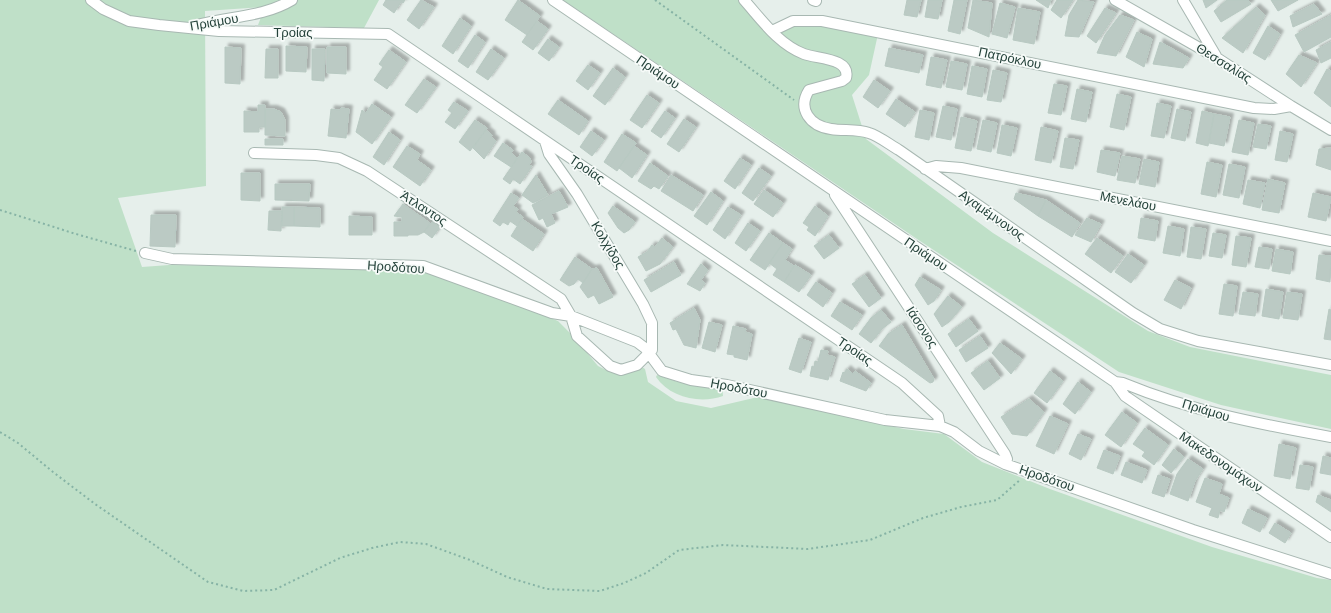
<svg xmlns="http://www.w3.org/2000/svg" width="1331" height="613" font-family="Rubik,sans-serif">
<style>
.green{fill:#bfe0c8}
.building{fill:#bbcac4;stroke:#b8c9c2;filter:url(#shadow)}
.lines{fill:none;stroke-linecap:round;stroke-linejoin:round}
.street-casing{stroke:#a8b8b2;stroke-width:12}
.path{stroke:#86b3a5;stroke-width:2;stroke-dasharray:2 3;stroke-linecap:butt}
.street{stroke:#fff;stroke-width:10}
.labels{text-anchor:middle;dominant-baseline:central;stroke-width:3.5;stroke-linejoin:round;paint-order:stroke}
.street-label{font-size:13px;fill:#24423a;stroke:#f7fbf9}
</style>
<defs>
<filter id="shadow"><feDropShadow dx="3.5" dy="-3.5" stdDeviation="1" flood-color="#0004"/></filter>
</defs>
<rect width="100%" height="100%" fill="#e6efeb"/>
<path class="green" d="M0,0H379L364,28L258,25L265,7L205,11L206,186L118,198L142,267L169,265L427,269L558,321L573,336L598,366L610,372L623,374L642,367L645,369L648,382L676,401L711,408L758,397L904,429L944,434L982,462L1050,489L1212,547L1317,578L1331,580V613H0Z
M563,0H738L774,38L784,29L803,23L878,34L869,75L852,95L866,139L993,233L1148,331L1190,347L1331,375V429L1221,405L1119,372L920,241Z
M657,375L678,382L707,387H722L723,396C701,404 670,398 656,377Z"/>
<path class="building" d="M386,0H405L403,3L401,2L394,13L383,5Z
M421,0L434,7L419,29L407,20Z
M518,0L540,16L527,35L505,20Z
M907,0H921L917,17L904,15Z
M928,0H942L938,19L925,17Z
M954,0H967L960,34L948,31Z
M973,0L992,3L989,37L968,28Z
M1036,0H1051L1048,8Z
M1057,0H1073L1061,18L1051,10Z
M1078,0L1094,2L1079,37L1065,36L1069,15Z
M1203,0H1217L1206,8Z
M1227,0H1248L1251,4L1221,22L1214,11Z
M1271,0H1298L1278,11Z
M1000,3L1015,7L1007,38L992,34Z
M1314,4L1322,14L1293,27L1290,16Z
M1256,7L1265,15L1243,53L1222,38Z
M1018,8L1040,12L1034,44L1013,40Z
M1105,8L1116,13L1096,43L1087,36Z
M1120,15L1134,20L1116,56L1097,53L1105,35Z
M1331,15V37L1304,52L1295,35Z
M460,18L471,26L453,54L442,46Z
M537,21L548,29L533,50L522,42Z
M1268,26L1280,34L1265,60L1253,53Z
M1137,32L1152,39L1144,67L1126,57Z
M475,35L485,42L468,68L458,61Z
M548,39L559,47L549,61L538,53Z
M1160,42L1189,58L1183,68L1153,64Z
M1331,42V58L1321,63L1316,50Z
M286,46L307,47L306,72L286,71Z
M225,47L241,48L240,84L225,83Z
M327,47H346V74L327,73Z
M889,48L923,55L919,73L885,66Z
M266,49H278V78H265Z
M312,49H325L324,81L312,80Z
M491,49L504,58L488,80L476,72Z
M389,50L406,62L387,89L374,80L383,67L379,64Z
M1299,55L1317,63L1301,87L1286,74Z
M931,57L947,60L941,88L926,85Z
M951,61L967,64L962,90L946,87Z
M588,65L600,73L588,90L576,81Z
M972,66L987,69L982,97L967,94Z
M613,68L625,77L605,105L593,96Z
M1327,69L1331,71V107L1314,93Z
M993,70L1007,73L1001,102L987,100Z
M424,79L436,87L417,113L405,105Z
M874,80L890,91L878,108L863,97Z
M1054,84L1067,86L1061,115L1048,113Z
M1077,89L1092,92L1086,122L1071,119Z
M1117,94L1131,97L1124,130L1110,127Z
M647,95L659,103L642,128L630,120Z
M896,99L915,112L905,127L886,114Z
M558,100L588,121L579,135L548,114Z
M454,102L468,111L455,129L445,122L452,113L448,110Z
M1157,103L1171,106L1164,138L1151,136Z
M372,104L391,117L372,144L356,132L362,110L366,113Z
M258,105H265V127H259V132H244V111L258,112Z
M943,106L957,109L951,140L936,137Z
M341,108L349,109L346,138L328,136L331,109L340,110Z
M265,109H274L281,112L285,120V136L265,135Z
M1177,109L1191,112L1185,141L1171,138Z
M920,110L934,113L929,140L915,137Z
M665,111L675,118L661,138L651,131Z
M1202,111L1214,114L1208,146L1196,143Z
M1214,114L1230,117L1224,146L1209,143Z
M961,117L977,121L971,151L955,148Z
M684,119L696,127L679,152L667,144Z
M475,120L487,128L470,151L459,142Z
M983,120L997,123L991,152L977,149Z
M1239,120L1254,123L1248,155L1232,152Z
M1258,124L1271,126L1266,149L1253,147Z
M1002,125L1017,128L1011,156L997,153Z
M1041,127L1058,131L1051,163L1035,160Z
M486,130L492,135L491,137L496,141L484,159L473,148Z
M591,131L604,140L592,156L580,147Z
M1280,131L1293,134L1287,162L1275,160Z
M389,132L400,140L384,165L373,157Z
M622,134L636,143L617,171L604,162Z
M1065,138L1079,140L1073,169L1060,167Z
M265,139H283V145H265Z
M503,143L513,150L511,153L517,158L511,167L494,156Z
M407,146L420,154L417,160L431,170L420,186L393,167Z
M634,146L647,155L632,178L619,168Z
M1331,148V170L1316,165L1319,149Z
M1101,150L1120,153L1115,176L1097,172Z
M522,152L530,158L531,162L529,165L532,166L520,184L513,179L510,184L503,179Z
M1122,156L1140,159L1135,183L1117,180Z
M740,158L751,165L735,189L724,181Z
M1144,159L1159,162L1155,187L1139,184Z
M1207,162L1222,165L1216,197L1201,194Z
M650,163L668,176L659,189L654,186L651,189L638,181Z
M1229,164L1245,167L1239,198L1223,195Z
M759,168L771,176L753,201L742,193Z
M241,173H260V201L241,200Z
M536,175L548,195L533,203L522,195Z
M671,175L703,195L693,211L661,191Z
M1268,179L1285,183L1279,213L1262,210Z
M1248,180L1265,183L1260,208L1243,204Z
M275,184H310L309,201L275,200Z
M764,190L783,203L773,217L754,204Z
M559,191L568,207L551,214L555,223L547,227L543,218L539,220L532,205Z
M711,192L723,201L707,225L694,216Z
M511,193L519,198L513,206L518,209L516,212L523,217L517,226L510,221L508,225L503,222L500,226L493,221Z
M1016,193L1046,200L1038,216L1014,199Z
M1313,193L1331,197L1326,221L1308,217Z
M1046,200L1080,223L1072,237L1038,216Z
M403,204L430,223L424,232L418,235H408V236H394V222H402V217L394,216Z
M613,206L635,222L629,230L624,233L618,228L608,213Z
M815,206L828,216L815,236L807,230L809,227L803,223Z
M282,207H294V226H282Z
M294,207L320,208V227L294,226Z
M728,207L741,215L725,239L713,230Z
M269,211H282L281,231L268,230Z
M151,215H176L175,247L150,246Z
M349,216L372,217V235H349Z
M1087,218L1101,224L1091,242L1075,235Z
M1141,218L1158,221L1155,241L1138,238Z
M522,219L544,234L533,251L511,236Z
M432,222L440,227L432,238L424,232Z
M748,223L760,231L746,251L735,243Z
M1168,226L1184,229L1180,256L1163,253Z
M1191,227L1206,229L1201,259L1187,257Z
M769,233L783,243L765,270L750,260Z
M1213,233L1226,235L1222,258L1209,256Z
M829,235L839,248L824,259L814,246Z
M1236,236L1251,238L1246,267L1232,265Z
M662,238L673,247L660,264L646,271L638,257L647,252L652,245L655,247Z
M1097,238L1123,256L1111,273L1085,254Z
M783,243L792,249L785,260L794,266L784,282L773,275L777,269L769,263Z
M1259,247L1272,249L1269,269L1255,267Z
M1276,249L1293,252L1290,274L1272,271Z
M1128,254L1144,265L1131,283L1115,272Z
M1319,255L1331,256L1330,282L1316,279Z
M575,257L592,269L583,283L578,279L574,284L569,286L560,280Z
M674,262L681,275L651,292L644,280Z
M701,264L708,270L701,280L705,283L700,291L687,284Z
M795,265L811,275L799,292L784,282Z
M597,268L613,297L599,304L594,295L588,298L580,287L592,269Z
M865,275L881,298L869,307L852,284Z
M920,277L941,290L934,301L928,305L915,285Z
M1175,280L1191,288L1181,309L1164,300Z
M816,282L832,293L823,307L807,295Z
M1224,284L1237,286L1233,316L1219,314Z
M1266,289L1283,292L1279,319L1262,316Z
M1243,292L1258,294L1255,316L1239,314Z
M1287,292L1302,294L1298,320L1283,318Z
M948,296L962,307L949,322L942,327L934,314Z
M840,302L862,315L852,330L831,316Z
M694,308L700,320L696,348L684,345L676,329L673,330L670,323Z
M1329,309L1331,310V340L1324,339Z
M881,310L891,322L882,329L871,343L859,334L871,318Z
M969,319L978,331L956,347L948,334Z
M709,322L722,325L715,352L702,348Z
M902,325L934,379L933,382L930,383L879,346L888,334Z
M733,326L746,329L745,332L752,334L747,360L734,357V355L727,354Z
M980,336L988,348L966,362L959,350Z
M799,338L811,342L801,373L789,369Z
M1000,343L1022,359L1011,374L992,353Z
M821,350L828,351L827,355L835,357L828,380L810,376L812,366L814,367L815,361L818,362Z
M988,361L1000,378L984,390L971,373Z
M847,369L853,374L855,371L871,383L866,391L840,381L843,372L844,373Z
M1050,371L1063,381L1047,403L1034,393Z
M1078,382L1091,392L1075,414L1063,404Z
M1029,399L1044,412L1027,436L1012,434L1001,417Z
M1122,412L1137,423L1121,447L1105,435Z
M1050,416L1068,424L1054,454L1036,446Z
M1145,428L1168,445L1154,465L1142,456L1145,452L1133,444Z
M1078,434L1091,439L1081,460L1069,454Z
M1279,444L1296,448L1290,479L1274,476Z
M1174,449L1184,457L1171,473L1162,465Z
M1104,450L1120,456L1113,474L1097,468Z
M1323,456L1331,458V475L1320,473Z
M1188,459L1203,469L1195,481L1188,501L1170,494L1177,474Z
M1126,462L1147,470L1142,483L1121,475Z
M1300,465L1313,467L1309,490L1296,488Z
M1158,475L1170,479L1164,497L1152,493Z
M1205,478L1222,484L1219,494L1229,498L1224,512L1220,510L1218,518L1209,515L1212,508L1196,502Z
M1318,495L1331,500V512L1316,502Z
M1248,509L1267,518L1260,532L1242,523Z
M1275,523L1291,533L1285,543L1269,533Z"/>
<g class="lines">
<g class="street-casing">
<path id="street" d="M91,0L103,9L129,21L159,25L219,31L388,34L902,383L938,416L940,426
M553,0L1115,382L1123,383C1191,411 1259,424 1331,437
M744,0C761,19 778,44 804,54C817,59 851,58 846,78L842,81L809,90C797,109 810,126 831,129C843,131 857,129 869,133C879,136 890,145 899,150L1133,313L1160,329L1198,341L1331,365
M813,0L816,1
M1115,0L1217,58L1291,106L1331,130
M1183,0L1216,56
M194,26C227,16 262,18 292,0
M772,31L793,21H822L1254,108L1274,109L1291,106
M254,153L316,155L339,158L367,171L561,299L571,316L577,336L610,366L621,370L637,365L652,350V323L643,304L577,194L549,154L545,141
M925,169L936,166L961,168L1331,241
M835,195L1005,454L1007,459L1005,464
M145,253L172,259L423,266L552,313L571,316L637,342L645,348L662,371L691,380L727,385L885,420L940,426L954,432L979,451L1005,464L1193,530L1331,574
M1115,382L1125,396L1331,537"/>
</g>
<path class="path" d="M655,0L794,100
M0,210L76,234L136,251
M0,432L18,443L53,472L95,504L208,582L243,591L274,590L340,558L372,548L400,542L426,544L470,560L507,577L547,589L600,591L624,583L646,573L679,550L723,545L808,549L870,540L923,518L961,507L997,500L1020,480"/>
<use href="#street" class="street"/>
</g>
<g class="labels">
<g class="street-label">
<text transform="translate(214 22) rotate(-10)">Πριάμου</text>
<text x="293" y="32">Τροίας</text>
<text transform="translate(1010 58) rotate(12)">Πατρόκλου</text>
<text transform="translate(1224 63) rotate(32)">Θεσσαλίας</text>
<text transform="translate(658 72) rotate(34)">Πριάμου</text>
<text transform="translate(587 169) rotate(34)">Τροίας</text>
<text transform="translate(1128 201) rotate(11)">Μενελάου</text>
<text transform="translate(424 208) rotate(33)">Άτλαντος</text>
<text transform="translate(992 215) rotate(35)">Αγαμέμνονος</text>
<text transform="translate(608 245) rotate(59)">Κολχίδος</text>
<text transform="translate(926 254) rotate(34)">Πριάμου</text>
<text transform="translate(396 267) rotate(4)">Ηροδότου</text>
<text transform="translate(922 327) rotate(57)">Ιάσονος</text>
<text transform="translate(855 351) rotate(34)">Τροίας</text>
<text transform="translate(739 388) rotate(11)">Ηροδότου</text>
<text transform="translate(1206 410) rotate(17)">Πριάμου</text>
<text transform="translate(1221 462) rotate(34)">Μακεδονομάχων</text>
<text transform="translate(1047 478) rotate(19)">Ηροδότου</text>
</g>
</g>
</svg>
